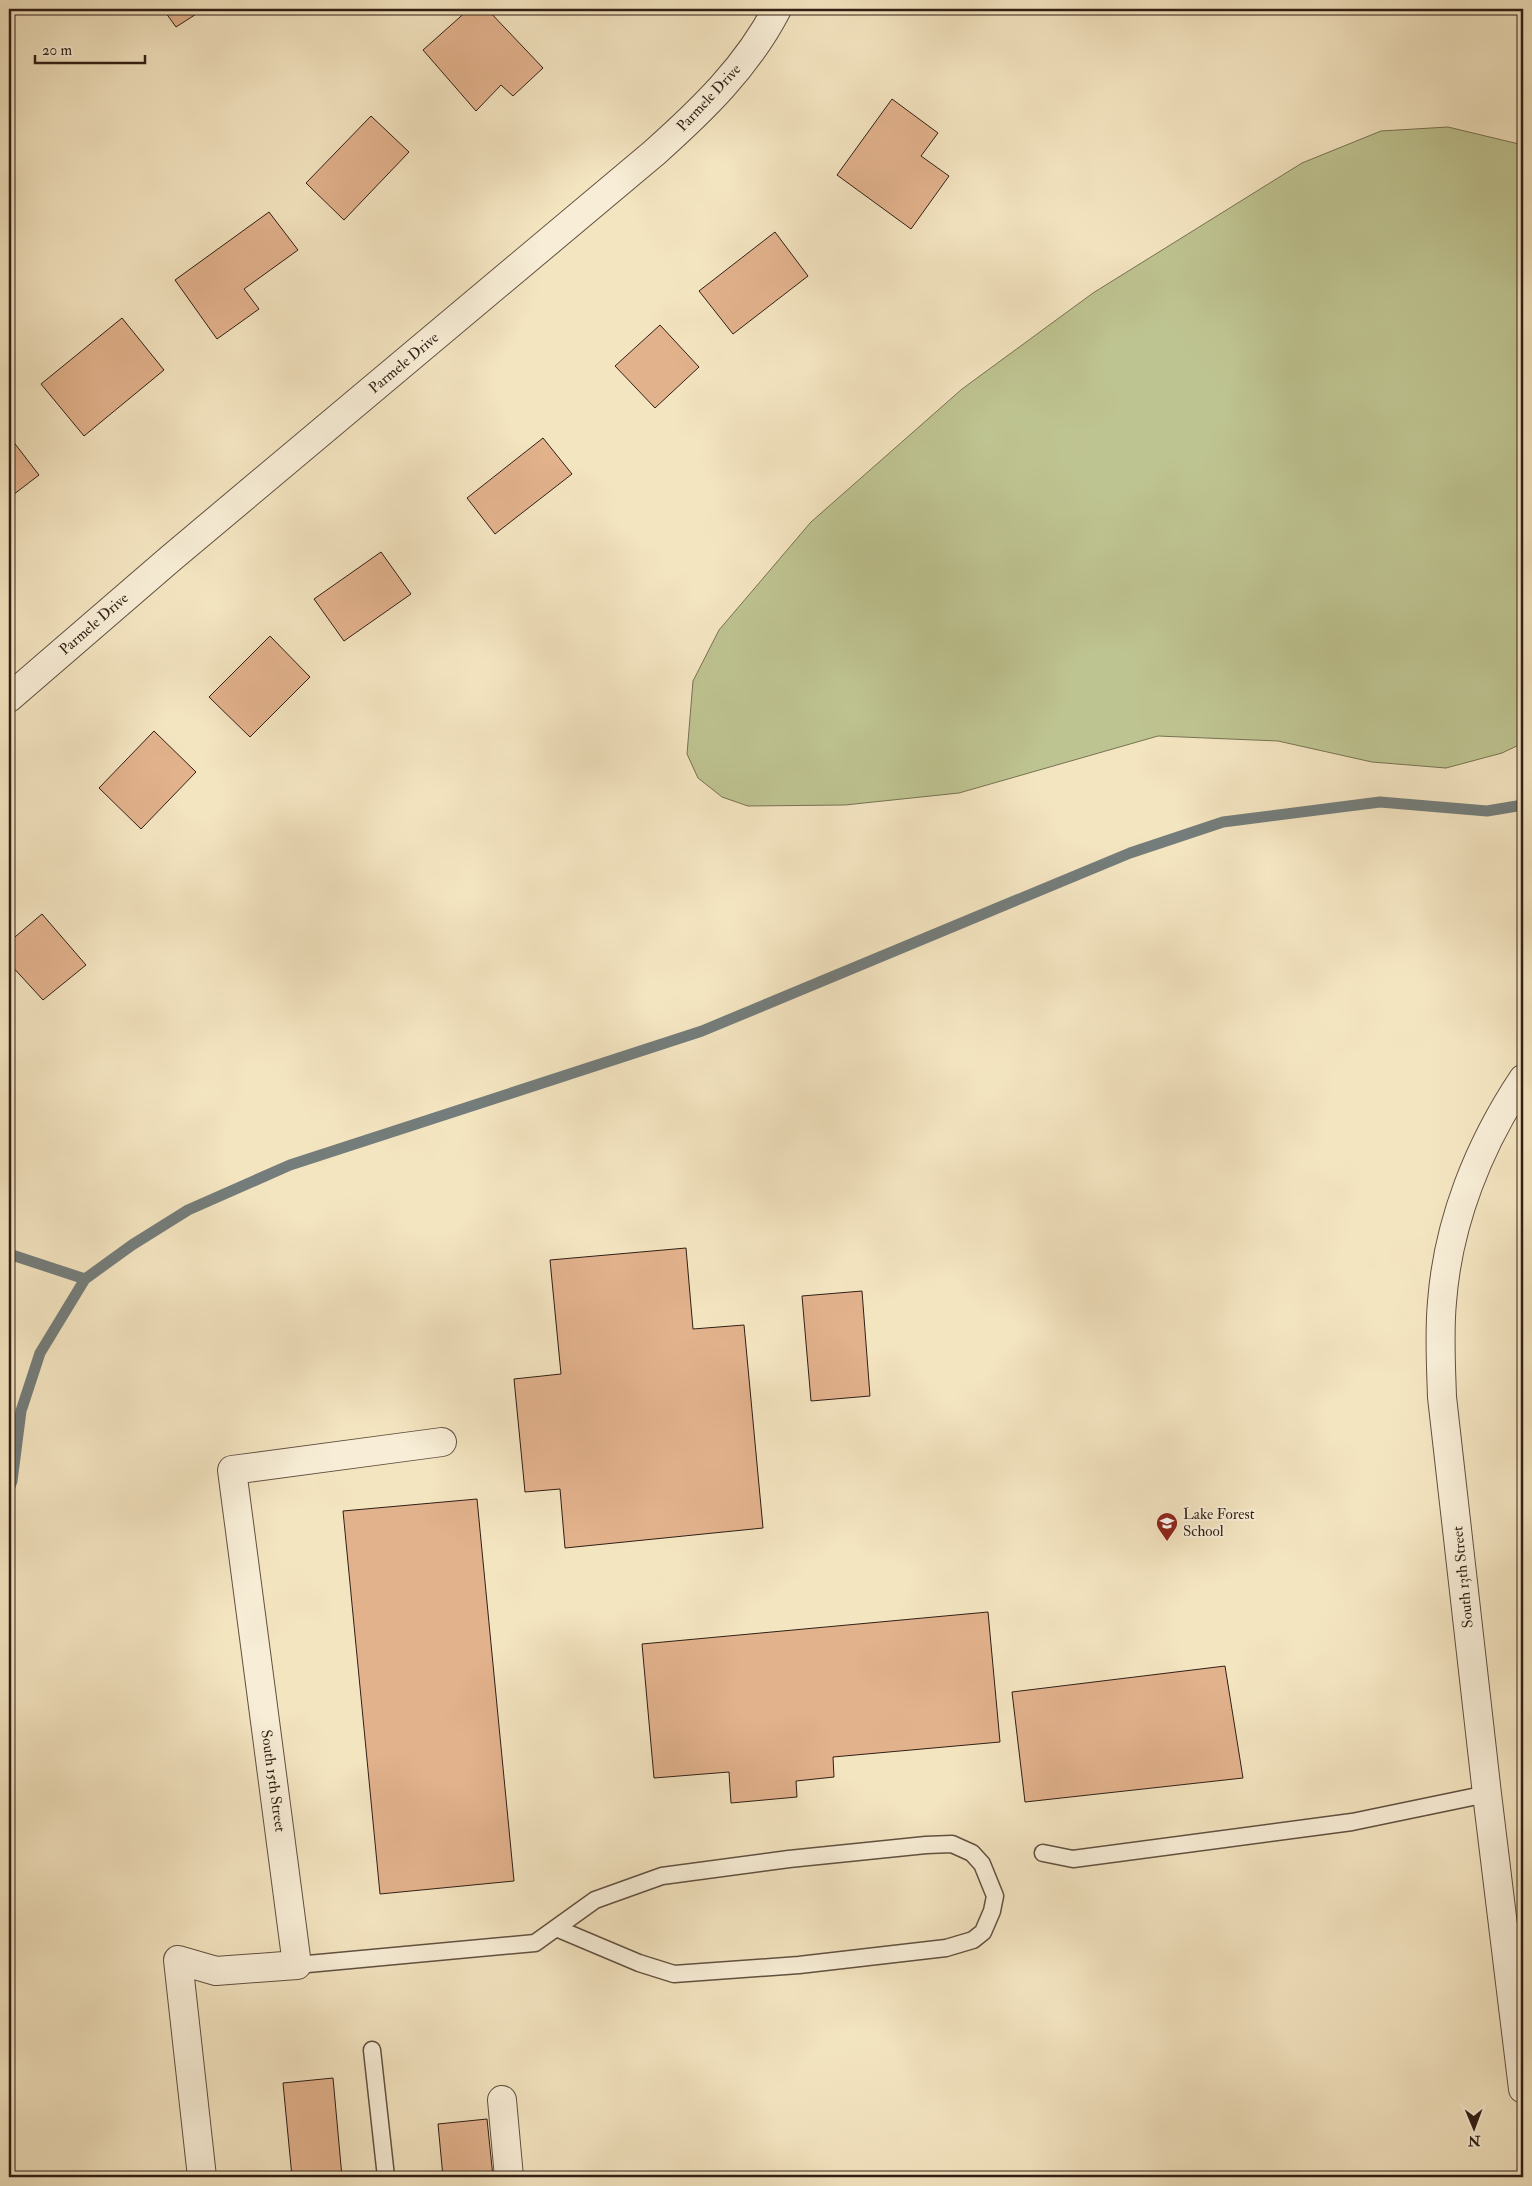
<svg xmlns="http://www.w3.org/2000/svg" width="1532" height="2186" font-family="'IM FELL Double Pica',serif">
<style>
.green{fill:#bec491;stroke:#777253}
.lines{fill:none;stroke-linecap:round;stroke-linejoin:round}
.stream{stroke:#747d7b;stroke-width:11}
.building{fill:#e2b28d;stroke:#301f15}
.lane-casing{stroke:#615040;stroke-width:19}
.street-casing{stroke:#615040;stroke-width:30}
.lane{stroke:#f8eed7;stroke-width:16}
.street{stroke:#f8eed7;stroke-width:28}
.labels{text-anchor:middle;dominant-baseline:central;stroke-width:4;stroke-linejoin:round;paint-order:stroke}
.street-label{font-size:15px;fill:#301f15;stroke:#f8eed7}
.poi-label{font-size:15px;fill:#301f15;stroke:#f8eed7;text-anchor:start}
</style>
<rect width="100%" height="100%" fill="#f4e5c1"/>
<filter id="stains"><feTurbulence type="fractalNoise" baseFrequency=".004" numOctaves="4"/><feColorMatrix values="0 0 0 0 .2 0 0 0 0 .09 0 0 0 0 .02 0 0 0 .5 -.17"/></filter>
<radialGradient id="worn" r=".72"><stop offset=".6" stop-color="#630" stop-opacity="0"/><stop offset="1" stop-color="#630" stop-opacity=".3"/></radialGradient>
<path class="green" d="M1448,127L1523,145V743L1502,753L1446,768L1372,762L1278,741L1158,736L959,793L845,805L748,806L722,797L698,778L687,754L693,681L719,630L811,522L962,389L1093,293L1302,163L1381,131Z"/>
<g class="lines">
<path class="stream" d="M9,1254L85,1279
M9,1489L12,1481L21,1411L40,1353L85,1279L132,1245L188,1210L290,1165L702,1031L1130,853L1223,822L1380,802L1487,811L1523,805"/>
</g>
<path class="building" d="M163,9H204L176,27Z
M469,9H487L543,68L513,96L501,85L476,111L423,50Z
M892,99L938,133L921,156L949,176L911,229L837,175Z
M371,116L409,152L344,220L306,183Z
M269,212L298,250L244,289L259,309L217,339L175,280Z
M775,232L808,276L733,334L699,291Z
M122,318L164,370L84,436L41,384Z
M660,325L699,367L655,408L615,366Z
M9,436L39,475L9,498Z
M543,438L572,474L495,534L467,498Z
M381,552L411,594L344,641L314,599Z
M270,636L310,677L250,737L209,697Z
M154,731L196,772L141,829L99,788Z
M42,914L86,965L43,1000L9,963V942Z
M686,1248L693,1329L744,1325L763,1528L565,1548L560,1489L525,1492L514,1379L561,1374L550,1260Z
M862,1291L870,1396L811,1401L802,1296Z
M477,1499L514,1881L380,1894L343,1511Z
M988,1612L1000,1742L833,1757L834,1777L796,1781L797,1797L731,1803L729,1772L654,1778L642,1644Z
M1225,1666L1243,1778L1025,1802L1012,1692Z
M333,2078L342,2177H292L283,2083Z
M487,2119L493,2177H443L438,2124Z"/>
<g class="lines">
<g class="lane-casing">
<path id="lane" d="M1043,1853L1073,1859L1352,1822L1487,1794
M297,1965L535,1943L595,1900L662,1876L789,1859L926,1845L952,1844L972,1853L982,1864L995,1896L992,1911L983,1932L973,1940L946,1948L799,1965L674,1974L639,1963L556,1928
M372,2050L386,2177"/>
</g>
<g class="street-casing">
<path id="street" d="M9,698L170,559L654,153C702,110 747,67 777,9
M1523,1079C1479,1145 1448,1222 1442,1302C1439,1333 1441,1365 1442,1397L1487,1794L1523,2089
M502,2100L509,2177
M202,2177L178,1960L216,1971L297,1965L232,1470L442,1442"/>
</g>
<use href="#lane" class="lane"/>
<use href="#street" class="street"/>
</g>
<defs>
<g id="school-pin" transform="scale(1.125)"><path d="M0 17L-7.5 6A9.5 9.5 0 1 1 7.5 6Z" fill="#8f2418" stroke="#f8eed7"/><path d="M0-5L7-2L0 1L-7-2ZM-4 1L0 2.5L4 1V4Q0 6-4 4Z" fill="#fff"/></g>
</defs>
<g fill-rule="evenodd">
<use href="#school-pin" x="1167" y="1523"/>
</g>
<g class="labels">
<g class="street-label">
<text transform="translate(709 98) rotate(-47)">Parmele Drive</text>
<text transform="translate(404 363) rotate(-40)">Parmele Drive</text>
<text transform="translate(94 624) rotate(-41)">Parmele Drive</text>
<text transform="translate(1463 1577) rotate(-96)">South 13th Street</text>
<text transform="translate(273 1781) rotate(82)">South 15th Street</text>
</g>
<g class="poi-label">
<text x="1183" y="1514">Lake Forest<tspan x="1183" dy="17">School</tspan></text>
</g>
</g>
<rect width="1532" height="2186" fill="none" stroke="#f4e5c1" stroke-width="30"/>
<rect x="10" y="10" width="1512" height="2166" fill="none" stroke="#301f15" stroke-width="2.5"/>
<rect x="15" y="15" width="1502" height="2156" fill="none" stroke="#301f15"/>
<g transform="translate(1474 2128) rotate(179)" stroke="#f8eed7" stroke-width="4" paint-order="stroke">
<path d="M0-4L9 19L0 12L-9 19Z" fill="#301f15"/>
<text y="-8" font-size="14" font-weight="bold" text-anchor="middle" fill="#301f15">N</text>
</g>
<path d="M35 55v8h110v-8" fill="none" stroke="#301f15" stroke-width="2.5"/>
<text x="42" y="55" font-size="15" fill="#301f15" stroke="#f8eed7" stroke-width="4" paint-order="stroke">20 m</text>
<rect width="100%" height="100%" filter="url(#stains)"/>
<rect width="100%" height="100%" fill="url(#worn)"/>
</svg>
